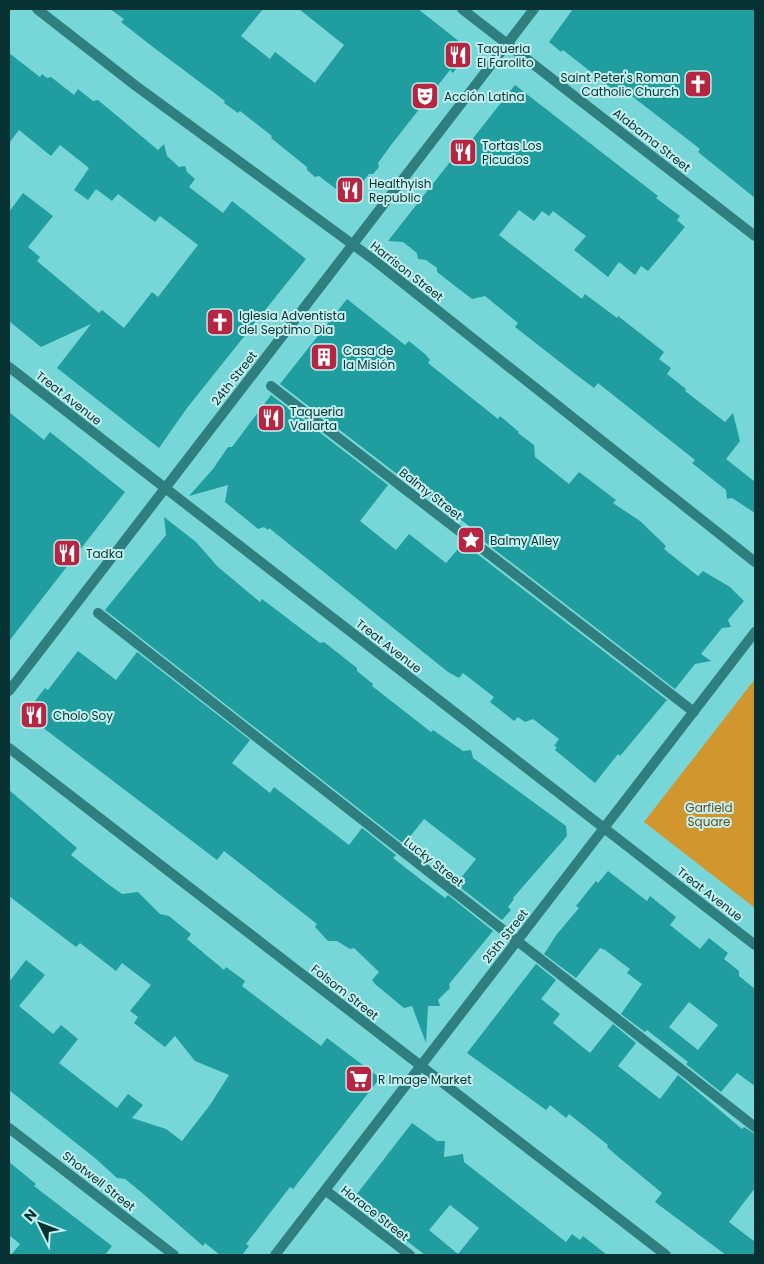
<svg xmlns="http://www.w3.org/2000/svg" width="764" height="1264" font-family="Poppins,sans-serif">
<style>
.green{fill:#d2962e}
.building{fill:#1f9d9f;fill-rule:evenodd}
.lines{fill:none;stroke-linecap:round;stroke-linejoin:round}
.minor{stroke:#2f7f80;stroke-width:10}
.tertiary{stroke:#2f7f80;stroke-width:10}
.labels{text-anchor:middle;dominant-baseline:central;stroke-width:4;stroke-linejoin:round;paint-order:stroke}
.poi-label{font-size:12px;fill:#063233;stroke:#c3efef;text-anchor:start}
.street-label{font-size:12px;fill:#063233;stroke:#c3efef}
.park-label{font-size:12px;fill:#6d4d19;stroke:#c3efef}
</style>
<rect width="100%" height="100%" fill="#77d7d8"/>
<path class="green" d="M755,679V908L644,822Z"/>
<path class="building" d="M110,9H263L241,36L270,59L275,52L315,83L344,45L299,9H418L470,50L453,73L450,70L391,145L378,163L379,167L373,174H369L356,190L358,199L340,200V192L319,176L315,177L307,170V167L271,138L272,136L240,111L238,113L224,103L225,101L153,47L121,22L124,19Z
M573,9H755V198L698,152L700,149L628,93L624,98L563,50L561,52L549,42Z
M9,53L40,77L42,74L47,78L51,77L74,95L78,89L93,101L98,100L158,150L164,144L167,156L179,167L185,166L187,172L195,179L189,187L223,213L232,201L306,259L187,408L159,448L57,368L91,324L41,347L9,321V212L23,193L53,216L28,247L40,257L37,261L99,313L102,310L124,328L152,292L158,297L198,245L160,216L155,222L118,194L112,201L96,189L88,200L74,190L89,168L60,145L51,156L19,130L9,143Z
M515,85L658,196L656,198L680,216L677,220L685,227L648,271L641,266L635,275L619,262L608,277L574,250L586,236L553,211L549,216L542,211L534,221L519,210L499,235L582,299L585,294L617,318L618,316L664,352L659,359L671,368L667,374L686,389L685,391L725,422L733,413L740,441L726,459L755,482V513L732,498L727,499L726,490L692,463L695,460L598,383L594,388L574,373L515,327L518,323L485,296L472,299L437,272V268L426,260L418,259L417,253L403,242L388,241L468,139L471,141Z
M347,299L405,345L409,341L426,355L430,360L428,363L498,419L500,416L519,432L518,433L534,445L535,457L569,484L579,472L616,500L613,503L640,521L666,546L664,549L698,576L703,571L730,587L744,601L728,620L731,627L722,628L701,654L711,661L695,664L675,689L472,532L474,530L436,500L398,472L397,474L280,384Z
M271,395L388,485L360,521L396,550L409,534L446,563L463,543L667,700L620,756L618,754L595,783L555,750L557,747L554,746L559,739L533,719L525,722L518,717L514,721L490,702L494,697L463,673L459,678L448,672L269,528L268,530L264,527L258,529L241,515L225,502L228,485L189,496L213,469L228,447H232Z
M9,412L44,440L50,432L125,492L9,641Z
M164,517L196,542L217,566L260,602L262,599L320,643L324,642L357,668V671L373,684L372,686L431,732L433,730L463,751L471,750L473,758L566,826L567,836L513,898L514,899L508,907L511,910L502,920L456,884L476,859L424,819L404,844L105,610L166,535Z
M78,651L116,680L137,652L250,740L232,763L270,793L274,787L349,845L362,828L396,855L393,858L420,879L445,898L448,895L493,931L449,984L450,988L438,1000L440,1006H428L426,1043L412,1006L404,1008L375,984L372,980L379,972L354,948L350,949L337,941H328L315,927L317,924L224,851L217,860L25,714L45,688L48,690Z
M9,790L77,848L71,855L108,884L122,894L138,892L160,914L169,916L191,934L187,939L224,970L226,967L245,981L242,986L285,1019L321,1046L327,1038L380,1078L293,1189L290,1187L246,1244L249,1246L242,1255H220L205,1243L203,1246L141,1192L125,1179L117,1178L95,1158L9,1090V982L26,960L45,975L19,1006L53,1034L61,1025L78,1039L59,1063L117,1108L128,1094L143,1105L132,1118L166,1129L182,1141L210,1105L229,1075L195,1061L175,1036L165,1047L134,1023L138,1017L130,1011L151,985L122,963L116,971L80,943L76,947L9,896Z
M608,871L647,901L650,896L676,917L670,925L700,949L709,938L728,953L724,959L739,971V976L755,989V1086L737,1073L721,1092L686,1064L688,1062L647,1030L645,1032L621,1014L642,984L627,973L630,969L605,950L600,948L576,978L544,954L557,934L579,908L576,906L596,881L598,883ZM689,1002L718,1025L698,1050L669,1027Z
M536,964L556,980L541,999L560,1014L553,1023L590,1053L613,1024L636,1043L618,1066L660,1099L678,1075L742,1129L744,1127L755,1134V1188L729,1222L755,1242V1255H726L655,1202L662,1193L616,1155L607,1147L608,1145L569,1114L566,1118L550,1105L546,1110L467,1053Z
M412,1123L437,1141H445L444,1157L463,1154L464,1162L566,1242L572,1234L580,1240L583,1236L607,1255H425L353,1199ZM450,1205L479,1228L458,1254L429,1230Z
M9,1162L36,1184L34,1186L112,1246L105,1255H11L20,1244L9,1235Z"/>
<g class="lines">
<path class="minor" d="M462,9L755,236
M9,367L755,945
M271,386L694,712
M98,613L755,1127
M9,1128L174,1255
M325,1190L410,1255
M275,1255L755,632"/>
<path class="tertiary" d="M37,9L136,86L374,260L755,562
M9,691L534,9
M9,748L666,1255"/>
</g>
<defs>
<g id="restaurant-square" transform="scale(1.4375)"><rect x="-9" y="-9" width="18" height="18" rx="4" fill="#b62541" stroke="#c3efef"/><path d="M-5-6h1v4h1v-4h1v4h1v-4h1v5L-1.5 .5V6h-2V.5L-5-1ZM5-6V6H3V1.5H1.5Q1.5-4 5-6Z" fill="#fff"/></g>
<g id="church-square" transform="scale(1.4375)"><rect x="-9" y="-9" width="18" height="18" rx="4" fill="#b62541" stroke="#c3efef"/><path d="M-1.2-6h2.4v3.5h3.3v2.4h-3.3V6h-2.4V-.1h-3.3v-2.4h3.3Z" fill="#fff"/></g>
<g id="theatre-square" transform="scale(1.4375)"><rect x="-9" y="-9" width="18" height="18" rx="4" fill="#b62541" stroke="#c3efef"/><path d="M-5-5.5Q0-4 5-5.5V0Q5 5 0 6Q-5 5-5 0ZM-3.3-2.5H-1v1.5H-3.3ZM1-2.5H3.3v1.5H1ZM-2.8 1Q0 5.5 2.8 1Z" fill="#fff"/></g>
<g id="building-square" transform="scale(1.4375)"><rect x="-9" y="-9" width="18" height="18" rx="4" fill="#b62541" stroke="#c3efef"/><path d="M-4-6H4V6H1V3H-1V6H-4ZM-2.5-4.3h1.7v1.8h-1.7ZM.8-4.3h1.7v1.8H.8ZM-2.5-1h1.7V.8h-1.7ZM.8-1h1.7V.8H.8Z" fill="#fff"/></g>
<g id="sight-square" transform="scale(1.4375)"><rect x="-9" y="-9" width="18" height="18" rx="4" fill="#b62541" stroke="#c3efef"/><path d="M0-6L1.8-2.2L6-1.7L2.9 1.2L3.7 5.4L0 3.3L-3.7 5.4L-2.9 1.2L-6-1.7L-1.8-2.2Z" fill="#fff"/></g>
<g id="supermarket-square" transform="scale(1.4375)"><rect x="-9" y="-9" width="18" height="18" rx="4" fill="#b62541" stroke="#c3efef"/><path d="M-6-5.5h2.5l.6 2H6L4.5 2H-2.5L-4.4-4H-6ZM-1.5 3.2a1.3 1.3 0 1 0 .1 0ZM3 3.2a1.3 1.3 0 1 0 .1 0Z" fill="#fff"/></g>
</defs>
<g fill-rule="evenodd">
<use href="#restaurant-square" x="458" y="55"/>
<use href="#church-square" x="698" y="84"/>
<use href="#theatre-square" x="425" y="96"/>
<use href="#restaurant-square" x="463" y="152"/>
<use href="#restaurant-square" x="350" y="190"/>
<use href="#church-square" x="220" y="322"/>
<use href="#building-square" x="324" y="357"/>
<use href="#restaurant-square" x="271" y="418"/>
<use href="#sight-square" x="471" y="540"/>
<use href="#restaurant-square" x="67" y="553"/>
<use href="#restaurant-square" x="34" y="715"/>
<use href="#supermarket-square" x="359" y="1079"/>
</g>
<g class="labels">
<g class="poi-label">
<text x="477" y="48">Taqueria<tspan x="477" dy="14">El Farolito</tspan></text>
<text x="679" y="77" text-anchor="end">Saint Peter's Roman<tspan x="679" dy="14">Catholic Church</tspan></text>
<text x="444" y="96">Acción Latina</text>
<text x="482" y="145">Tortas Los<tspan x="482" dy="14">Picudos</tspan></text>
<text x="369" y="183">Healthyish<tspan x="369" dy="14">Republic</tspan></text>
<text x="239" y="315">Iglesia Adventista<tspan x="239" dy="14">del Septimo Dia</tspan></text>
<text x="343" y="350">Casa de<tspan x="343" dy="14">la Misión</tspan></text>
<text x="290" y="411">Taqueria<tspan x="290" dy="14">Vallarta</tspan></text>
<text x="490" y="540">Balmy Alley</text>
<text x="86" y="553">Tadka</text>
<text x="53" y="715">Cholo Soy</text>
<text x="378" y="1079">R Image Market</text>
</g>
<g class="street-label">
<text transform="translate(652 140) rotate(38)">Alabama Street</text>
<text transform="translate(407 271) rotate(38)">Harrison Street</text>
<text transform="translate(234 378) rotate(-52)">24th Street</text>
<text transform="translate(69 398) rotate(38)">Treat Avenue</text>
<text transform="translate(431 494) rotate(38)">Balmy Street</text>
<text transform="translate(389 646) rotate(38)">Treat Avenue</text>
<text transform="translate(434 862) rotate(38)">Lucky Street</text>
<text transform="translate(710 894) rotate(38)">Treat Avenue</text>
<text transform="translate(505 936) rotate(-52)">25th Street</text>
<text transform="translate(345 992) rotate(38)">Folsom Street</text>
<text transform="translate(99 1181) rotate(38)">Shotwell Street</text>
<text transform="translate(375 1213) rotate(38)">Horace Street</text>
</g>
<g class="park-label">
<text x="709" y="807">Garfield<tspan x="709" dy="14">Square</tspan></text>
</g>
</g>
<rect width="764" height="1264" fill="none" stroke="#063233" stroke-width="20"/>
<g transform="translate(40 1224) rotate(312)" stroke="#c3efef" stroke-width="4" paint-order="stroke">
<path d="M0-4L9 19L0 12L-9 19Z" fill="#063233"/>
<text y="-8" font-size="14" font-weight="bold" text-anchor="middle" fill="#063233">N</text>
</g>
</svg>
